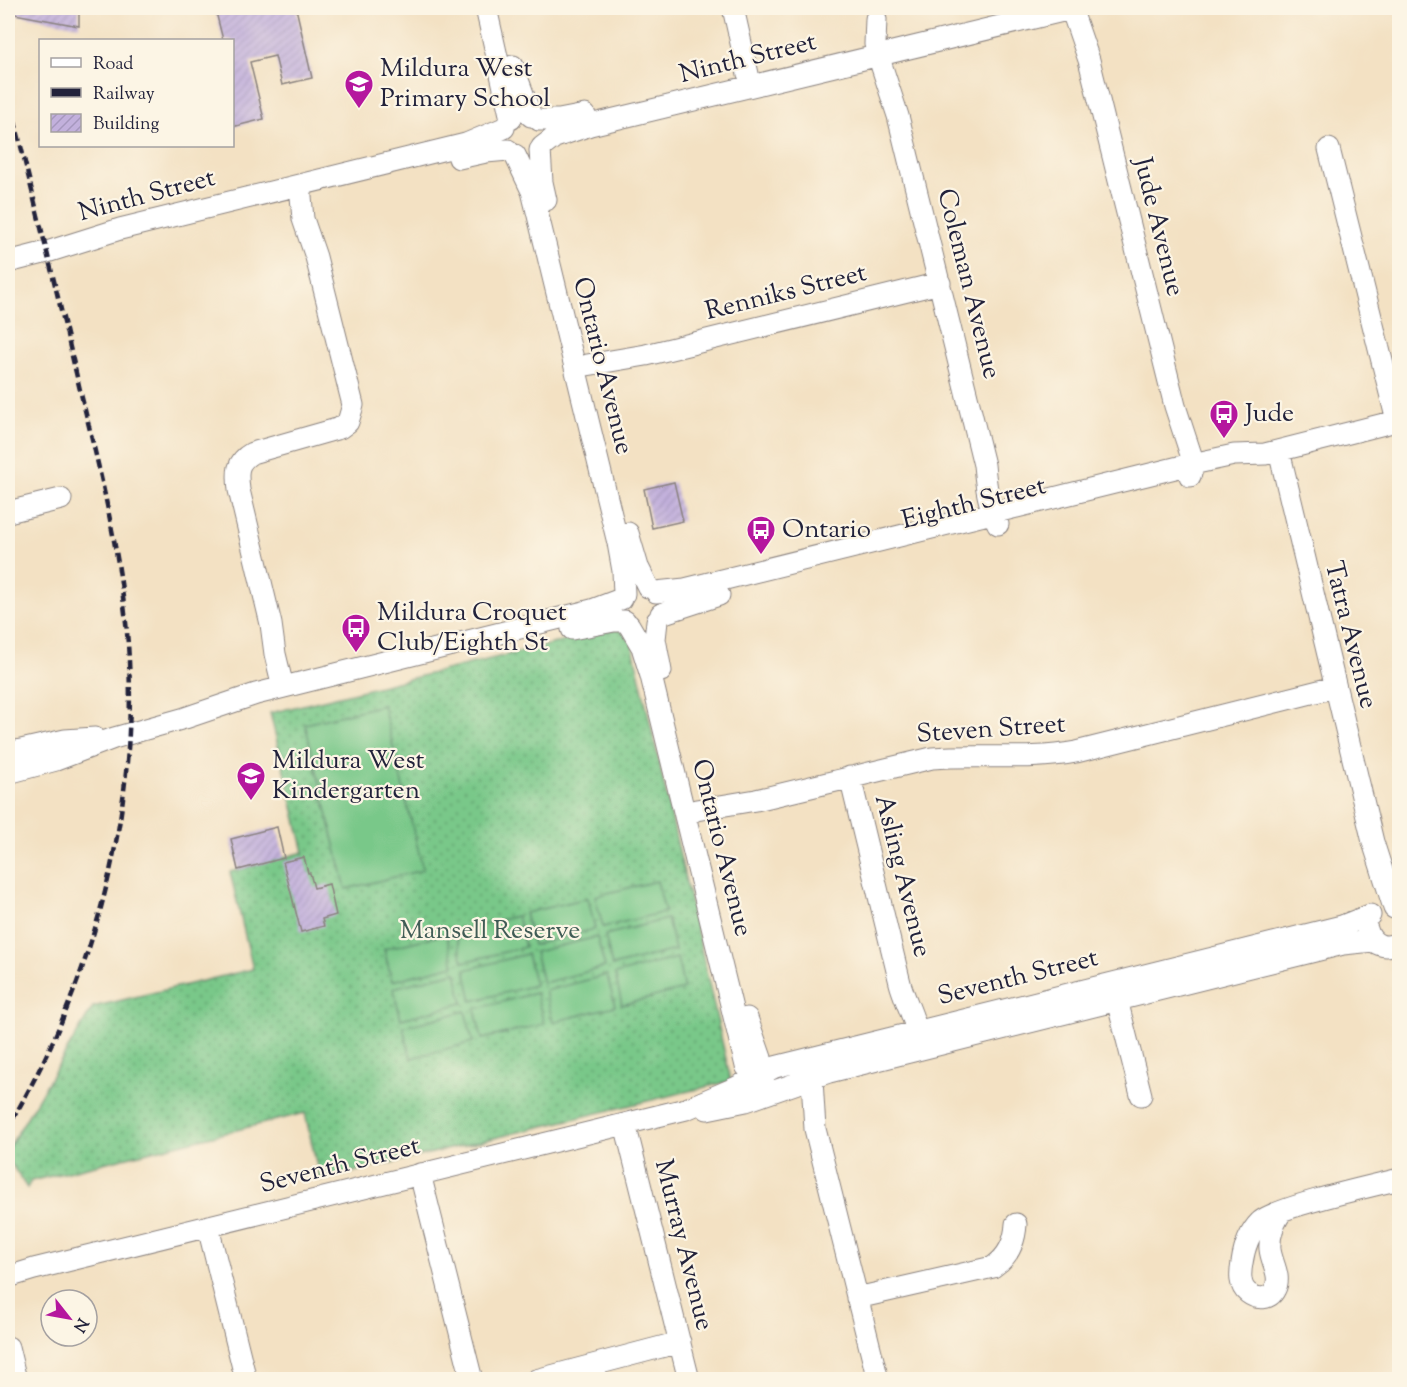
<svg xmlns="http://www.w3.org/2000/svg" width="1407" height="1387" font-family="'Sorts Mill Goudy',serif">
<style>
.grass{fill:url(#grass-dots);stroke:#4e7562;stroke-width:1.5}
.pitch{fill:#79c889;stroke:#4e7562;stroke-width:1.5}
.building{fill:url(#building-hatch)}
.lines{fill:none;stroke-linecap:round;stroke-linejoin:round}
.minor-casing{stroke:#8a827f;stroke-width:23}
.minor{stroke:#fff;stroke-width:21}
.rail{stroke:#22223b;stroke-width:4.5;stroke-dasharray:9 4.5;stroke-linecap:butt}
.labels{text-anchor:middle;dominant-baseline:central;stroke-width:4.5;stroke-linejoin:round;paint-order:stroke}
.street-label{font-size:26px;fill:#22223b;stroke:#fcf5e5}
.poi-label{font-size:26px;fill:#22223b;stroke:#fcf5e5;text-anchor:start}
.park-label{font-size:26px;fill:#405c56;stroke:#fcf5e5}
</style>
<defs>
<pattern id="grass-dots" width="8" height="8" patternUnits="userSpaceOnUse" patternTransform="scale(1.5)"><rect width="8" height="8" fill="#79c889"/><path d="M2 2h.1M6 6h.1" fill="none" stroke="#63a271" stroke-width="1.8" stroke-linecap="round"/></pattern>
<pattern id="building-hatch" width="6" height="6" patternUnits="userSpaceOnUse" patternTransform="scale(1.5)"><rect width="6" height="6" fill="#c2b0dc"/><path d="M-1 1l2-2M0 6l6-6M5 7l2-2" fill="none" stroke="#a697be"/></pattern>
</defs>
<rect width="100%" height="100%" fill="#fcf5e5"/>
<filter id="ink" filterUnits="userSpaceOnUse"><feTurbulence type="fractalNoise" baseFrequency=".0167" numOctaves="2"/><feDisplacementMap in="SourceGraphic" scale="12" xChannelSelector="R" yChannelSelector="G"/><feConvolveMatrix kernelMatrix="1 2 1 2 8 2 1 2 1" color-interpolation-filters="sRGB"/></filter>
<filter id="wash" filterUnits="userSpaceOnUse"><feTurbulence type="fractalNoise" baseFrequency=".008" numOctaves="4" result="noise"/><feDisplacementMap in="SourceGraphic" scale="24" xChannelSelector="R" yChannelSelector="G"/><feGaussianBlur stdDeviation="1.35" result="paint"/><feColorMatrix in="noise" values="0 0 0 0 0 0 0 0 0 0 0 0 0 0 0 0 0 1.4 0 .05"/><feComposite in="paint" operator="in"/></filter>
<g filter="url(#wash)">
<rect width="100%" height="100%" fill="#f3e1c3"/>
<path class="grass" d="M609,630H621L632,643L731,1081L320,1180L305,1113L31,1181L27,1188L8,1159V1149L93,1007L253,969L230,872L304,852L270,713Z"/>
<path class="pitch" d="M383,705L423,870L346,889L305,724Z
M657,881L665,912L603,927L595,896Z
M588,898L595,929L533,945L525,913Z
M517,916L525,947L463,962L455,931Z
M667,919L675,950L612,966L605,935Z
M446,934L454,965L392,981L384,949Z
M597,937L605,967L543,983L535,952Z
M527,954L535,985L472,1001L465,970Z
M677,958L684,989L622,1005L615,974Z
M456,972L463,1003L401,1019L393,988Z
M607,975L615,1006L553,1022L545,991Z
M536,993L544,1024L482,1039L475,1009Z
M465,1011L473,1042L411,1058L403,1027Z"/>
<g id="blocks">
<path class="building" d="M10,8H79V26L9,13Z
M215,8H296L312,78L282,85L275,56L250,62L264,119L232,127V40H223Z
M674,482L683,521L652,528L644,489Z
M277,827L284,858L238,870L231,839Z
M304,857L308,873H310L314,888L329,884L336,915L322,919L324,926L301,932L283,862Z"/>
</g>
</g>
<g filter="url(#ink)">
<use href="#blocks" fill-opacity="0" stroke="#8a827f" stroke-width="1.5"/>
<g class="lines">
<g class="minor-casing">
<path id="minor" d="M486,8L511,119
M733,8L748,74
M1071,8L1089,60L1175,406L1194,464L1190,476
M876,19L875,44L878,55L898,116L984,465C986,486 988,505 998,524
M513,66L531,116
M539,120H559L585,115
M542,147L555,137L590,125L1075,8
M1329,149L1397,421
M540,150L542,182L546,200
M515,155L532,191L618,543L623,571L624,594
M459,158L486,152L508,150
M8,262L47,252L120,229L466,144L504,128
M587,365L646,355L940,283
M1279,451L1373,842L1394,908
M8,512L61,499
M628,533L638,567L648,587
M656,592L685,589L1183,466L1234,455L1265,454L1400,420
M661,614L719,595
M657,621L655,639L661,671
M629,625L642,647L651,676L746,1066L754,1077L765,1085
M572,629L614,621H625
M283,687L275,654L271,624L239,490C237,473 236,462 252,453L340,428L348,422L353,405L316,257L303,219L300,185
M8,753L65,740L95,738
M8,773L56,760L114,738L185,718L256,694L592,610L621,599
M850,777C867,846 883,914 900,983C905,1003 919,1023 917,1044
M685,816L696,810L756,800L932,758C980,754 1028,761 1076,752L1335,687
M1367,929C1371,945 1386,951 1400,941
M1114,988L1141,1095
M747,1018L761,1058L760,1084
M804,1066L812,1080L815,1129L878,1380
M707,1109L746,1101L829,1072L1343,944L1373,941
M625,1124L689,1380
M420,1174L472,1380
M1282,1211C1274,1223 1269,1234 1270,1249C1271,1262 1282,1276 1275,1289C1270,1300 1257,1300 1248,1293C1239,1286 1240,1274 1242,1263C1244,1249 1249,1233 1260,1222C1273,1208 1375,1185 1400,1179
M208,1227L246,1380
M8,1277L34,1269L686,1109L735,1088L775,1067L1342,926L1370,915
M857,1298L993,1267C1008,1257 1015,1242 1016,1224
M8,1347L16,1380
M536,1380L680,1342"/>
</g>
<use href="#minor" class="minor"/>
<path class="rail" d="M8,93C32,192 57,291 80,390C101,474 121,557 128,644C140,811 93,984 8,1127"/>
</g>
</g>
<defs>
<g id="school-pin" transform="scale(1.5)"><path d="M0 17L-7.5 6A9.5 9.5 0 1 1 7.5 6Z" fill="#b5179e" stroke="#fcf5e5"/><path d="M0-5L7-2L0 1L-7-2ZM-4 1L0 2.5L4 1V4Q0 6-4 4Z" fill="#fff"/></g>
<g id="bus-pin" transform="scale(1.5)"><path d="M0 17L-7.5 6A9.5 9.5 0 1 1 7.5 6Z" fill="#b5179e" stroke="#fcf5e5"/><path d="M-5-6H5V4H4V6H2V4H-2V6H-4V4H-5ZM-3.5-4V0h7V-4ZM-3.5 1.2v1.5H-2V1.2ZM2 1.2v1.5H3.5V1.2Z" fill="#fff"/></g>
</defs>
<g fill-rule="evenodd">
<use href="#school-pin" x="359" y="84"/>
<use href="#bus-pin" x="1224" y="414"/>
<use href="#bus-pin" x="761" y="530"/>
<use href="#bus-pin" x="356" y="628"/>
<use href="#school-pin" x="251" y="776"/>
</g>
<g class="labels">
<g class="street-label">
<text transform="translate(748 59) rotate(-14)">Ninth Street</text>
<text transform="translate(147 196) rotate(-15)">Ninth Street</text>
<text transform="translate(1158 227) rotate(76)">Jude Avenue</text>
<text transform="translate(968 284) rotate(76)">Coleman Avenue</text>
<text transform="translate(786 293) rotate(-14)">Renniks Street</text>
<text transform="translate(602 366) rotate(76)">Ontario Avenue</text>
<text transform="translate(974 504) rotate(-14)">Eighth Street</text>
<text transform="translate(1350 635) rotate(76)">Tatra Avenue</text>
<text transform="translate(991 730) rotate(-4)">Steven Street</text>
<text transform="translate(721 848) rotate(76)">Ontario Avenue</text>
<text transform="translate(902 876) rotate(76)">Asling Avenue</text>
<text transform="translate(1018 978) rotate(-14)">Seventh Street</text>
<text transform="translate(340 1166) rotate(-14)">Seventh Street</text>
<text transform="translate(683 1245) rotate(76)">Murray Avenue</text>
</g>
<g class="poi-label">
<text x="380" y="69">Mildura West<tspan x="380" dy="30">Primary School</tspan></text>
<text x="1245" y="414">Jude</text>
<text x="782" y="530">Ontario</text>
<text x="377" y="613">Mildura Croquet<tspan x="377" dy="30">Club/Eighth St</tspan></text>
<text x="272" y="761">Mildura West<tspan x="272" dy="30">Kindergarten</tspan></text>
</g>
<g class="park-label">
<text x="490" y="931">Mansell Reserve</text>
</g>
</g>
<rect width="1407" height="1387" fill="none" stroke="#fcf5e5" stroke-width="30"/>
<rect x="39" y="39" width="195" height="108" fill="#fcf5e5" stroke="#a5a1a1" stroke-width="1.5"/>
<rect x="51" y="58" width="30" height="9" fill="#ffffff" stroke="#a5a1a1" stroke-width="1.5"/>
<text x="93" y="69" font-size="18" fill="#22223b">Road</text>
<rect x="51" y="88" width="30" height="9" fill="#22223b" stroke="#a5a1a1" stroke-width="1.5"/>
<text x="93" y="99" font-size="18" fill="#22223b">Railway</text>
<rect x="51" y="114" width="30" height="18" fill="url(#building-hatch)" stroke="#a5a1a1" stroke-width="1.5"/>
<text x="93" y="129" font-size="18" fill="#22223b">Building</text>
<g transform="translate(69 1318) rotate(121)"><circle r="28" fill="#fcf5e5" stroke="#a5a1a1" stroke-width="1.5"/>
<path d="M0-4.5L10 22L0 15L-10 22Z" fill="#b5179e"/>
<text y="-9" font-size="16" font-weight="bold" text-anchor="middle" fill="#22223b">N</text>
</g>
</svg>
